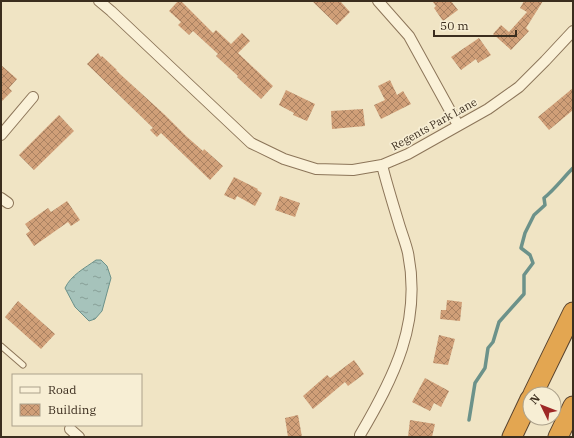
<svg xmlns="http://www.w3.org/2000/svg" width="574" height="438" font-family="'IBM Plex Serif',serif">
<style>
.water{fill:url(#water-ripples);stroke:#6c928a}
.lines{fill:none;stroke-linecap:round;stroke-linejoin:round}
.stream{stroke:#6c928a;stroke-width:3.5}
.building{fill:url(#building-cross-hatch)}
.lane-casing{stroke:#8c7559;stroke-width:7}
.street-casing{stroke:#8c7559;stroke-width:12}
.highway-casing{stroke:#59432e;stroke-width:21}
.lane{stroke:#faf1d8;stroke-width:5}
.street{stroke:#faf1d8;stroke-width:10}
.highway{stroke:#e3a651;stroke-width:19}
.labels{text-anchor:middle;dominant-baseline:central;stroke-width:3.5;stroke-linejoin:round;paint-order:stroke}
.street-label{font-size:11px;fill:#3b2d1e;stroke:#f7eed4}
</style>
<defs>
<pattern id="water-ripples" width="26" height="14" patternUnits="userSpaceOnUse"><rect width="26" height="14" fill="#a6c3bb"/><path d="M2 4q2-2 4 0t4 0M15 11q2-2 4 0t4 0" fill="none" stroke="#889f97"/></pattern>
<pattern id="building-cross-hatch" width="8" height="8" patternUnits="userSpaceOnUse"><rect width="8" height="8" fill="#d09f78"/><path d="M0 0l8 8M0 8l8-8" fill="none" stroke="#aa8262"/></pattern>
</defs>
<rect width="100%" height="100%" fill="#f0e4c4"/>
<path class="water" d="M96,260H101L107,266L111,278L102,311L95,319L89,321L75,307L65,288C71,275 85,268 96,260Z"/>
<g class="lines">
<path class="stream" d="M469,420L475,383L485,368L488,348L493,342L499,322L524,294V275L533,263L530,255L521,248L525,233L534,215L545,205L544,198C555,189 563,178 573,168"/>
</g>
<path class="building" d="M178,1H181L213,33L216,30L231,44L242,33L250,41L238,53L273,86L261,99L237,77L238,76L216,56L218,54L193,31L189,35L178,25L181,22L169,11Z
M312,1H340L350,12L337,25Z
M432,1H451L458,10L443,21L434,8L436,6Z
M524,1H543L526,28L529,31L511,50L493,34L501,25L509,32L527,12L520,8Z
M479,38L491,55L478,63L476,59L461,70L451,57Z
M98,53L101,57L102,56L117,70H116L120,74L165,115L186,136L203,151L204,149L223,166L210,180L161,133L157,137L150,130L153,128L87,64Z
M1,65L17,79L9,88L12,91L1,102Z
M390,80L397,95L403,91L411,104L381,119L374,105L385,100L378,86Z
M573,88V110L549,130L538,117Z
M286,90L315,104L307,121L293,115L294,113L279,105Z
M363,109L365,126L332,129L331,111Z
M59,115L74,131L34,170L19,155Z
M234,177L258,189L257,190L262,193L255,206L237,196L235,200L224,195Z
M280,196L300,203L295,217L275,210Z
M67,201L80,220L71,226L68,222L34,246L26,234L30,231L25,224L48,208L51,212Z
M447,300L462,302L460,321L440,319L441,310H446Z
M18,301L55,334L41,349L5,317Z
M439,335L455,339L448,365L433,363Z
M354,360L364,374L348,386L345,382L313,409L303,396L327,375L330,378Z
M425,378L449,391L441,407L434,403L430,411L412,402Z
M298,415L302,437H288L285,418Z
M410,420L435,424L432,437H408Z"/>
<g class="lines">
<g class="lane-casing">
<path id="lane" d="M1,346L23,365"/>
</g>
<g class="street-casing">
<path id="street" d="M99,1L111,11L251,143L284,159L316,169L353,170L382,165L408,154L488,109L519,87L545,61L573,31
M378,1L409,36L458,125
M1,135L33,97
M1,198L8,203
M70,429L79,437
M360,435C394,377 422,323 408,253C406,244 402,234 399,224C393,204 387,185 382,165"/>
</g>
<g class="highway-casing">
<path id="highway" d="M533,394L573,312
M512,437L530,399
M558,437L573,406"/>
</g>
<use href="#lane" class="lane"/>
<use href="#street" class="street"/>
<use href="#highway" class="highway"/>
</g>
<g class="labels">
<g class="street-label">
<text transform="translate(434 124) rotate(-29)">Regents Park Lane</text>
</g>
</g>
<rect width="574" height="438" fill="none" stroke="#3b2d1e" stroke-width="4"/>
<rect x="12" y="374" width="130" height="52" fill="#f7eed4" stroke="#aca18b"/>
<rect x="20" y="387" width="20" height="6" fill="#faf1d8" stroke="#aca18b"/>
<text x="48" y="394" font-size="12" fill="#3b2d1e">Road</text>
<rect x="20" y="404" width="20" height="12" fill="url(#building-cross-hatch)" stroke="#aca18b"/>
<text x="48" y="414" font-size="12" fill="#3b2d1e">Building</text>
<g transform="translate(542 406) rotate(313)"><circle r="19" fill="#f7eed4" stroke="#aca18b"/>
<path d="M0-3L7 15L0 10L-7 15Z" fill="#9e2826"/>
<text y="-6" font-size="11" font-weight="bold" text-anchor="middle" fill="#3b2d1e">N</text>
</g>
<path d="M434 30v6h82v-6" fill="none" stroke="#3b2d1e" stroke-width="2"/>
<text x="440" y="30" font-size="12" fill="#3b2d1e" stroke="#f7eed4" stroke-width="3" paint-order="stroke">50 m</text>
</svg>
